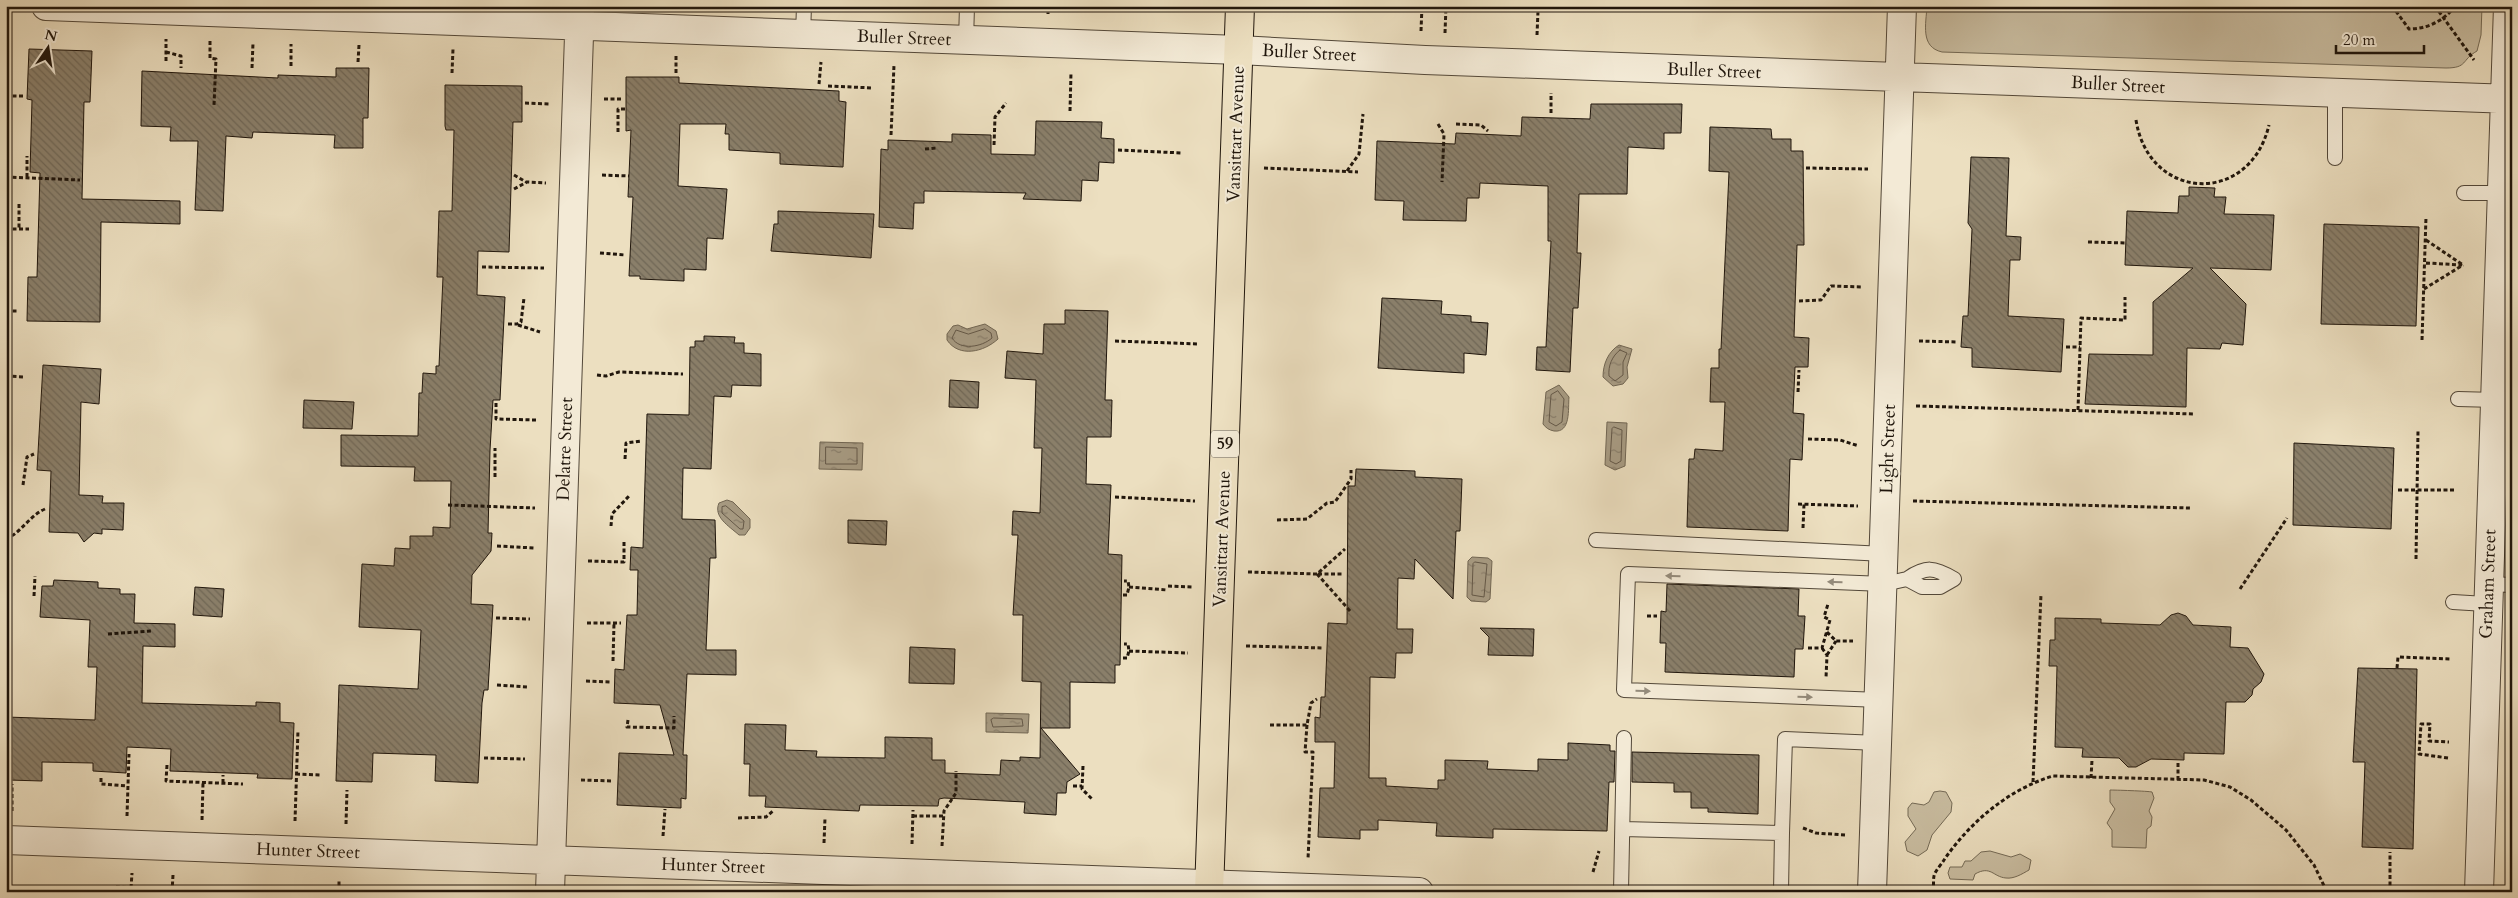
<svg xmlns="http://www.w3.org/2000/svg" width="2518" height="898" font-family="Cardo,serif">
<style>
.green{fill:#c9bda1;stroke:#746a56}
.water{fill:url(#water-ripples);stroke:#716653}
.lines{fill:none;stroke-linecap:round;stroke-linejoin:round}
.shore{stroke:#645848;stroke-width:1}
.building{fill:url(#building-back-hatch);stroke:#20160c}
.lane-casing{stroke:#534839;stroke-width:16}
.street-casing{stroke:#534839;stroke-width:30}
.primary-casing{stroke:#20160c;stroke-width:30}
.path{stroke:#20160c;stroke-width:3;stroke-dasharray:4 2.5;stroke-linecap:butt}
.lane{stroke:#f3ead6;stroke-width:14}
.street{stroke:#f3ead6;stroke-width:28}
.primary{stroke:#ecdfc0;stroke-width:28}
.oneway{fill:#948b7b}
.labels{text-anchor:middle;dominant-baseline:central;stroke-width:4;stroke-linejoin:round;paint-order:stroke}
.shield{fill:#f3ead6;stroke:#5f5649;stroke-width:1}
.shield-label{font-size:16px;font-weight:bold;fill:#20160c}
.street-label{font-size:18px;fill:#20160c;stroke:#f3ead6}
</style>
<defs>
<pattern id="water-ripples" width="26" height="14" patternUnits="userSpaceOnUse" patternTransform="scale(1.25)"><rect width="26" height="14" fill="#a79b83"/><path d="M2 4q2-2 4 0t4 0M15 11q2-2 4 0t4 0" fill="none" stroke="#887d6a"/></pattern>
<pattern id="building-back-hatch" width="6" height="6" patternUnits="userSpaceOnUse" patternTransform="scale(1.25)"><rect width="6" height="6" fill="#8a7f6a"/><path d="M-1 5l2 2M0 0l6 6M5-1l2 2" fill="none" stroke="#706756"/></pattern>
</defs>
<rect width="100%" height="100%" fill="#ecdfc0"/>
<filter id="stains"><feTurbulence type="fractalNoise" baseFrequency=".004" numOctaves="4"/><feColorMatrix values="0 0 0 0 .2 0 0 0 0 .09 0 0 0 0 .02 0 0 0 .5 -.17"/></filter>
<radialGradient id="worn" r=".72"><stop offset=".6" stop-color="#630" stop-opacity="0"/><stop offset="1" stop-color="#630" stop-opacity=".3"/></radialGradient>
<path class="green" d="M1927,6H2482L2481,35L2477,51C2461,60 2468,68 2446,68L1942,52C1920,47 1926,24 1927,6Z
M2110,790C2114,790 2148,791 2152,792L2154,798L2149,811L2152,817L2151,826L2147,829L2146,848L2112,847V830L2107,823L2115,809L2110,802Z
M1940,791L1946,792L1952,803L1951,812L1932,835L1927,850L1918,856L1907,851L1905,842L1916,829L1908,816V808L1912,803L1924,805L1929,802L1934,792Z
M1990,851L2011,857L2020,854L2031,860L2029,870C2022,874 2014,879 2006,878C1993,877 1991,865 1975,874L1973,880L1950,879L1948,873L1950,867H1962L1965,861H1971L1981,852Z"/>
<path class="water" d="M985,324L996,331L998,339C984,352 959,358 947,340V334L953,326L958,325L967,329Z
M1619,345L1632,349L1627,367L1628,378L1623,384L1613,386L1603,377C1603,364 1608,352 1619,345Z
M1559,385L1569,397C1568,409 1571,433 1554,431C1549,430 1546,428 1543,424L1546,392Z
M1607,422L1627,423L1625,466L1615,470L1605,465Z
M820,442L863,443L862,470L819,469Z
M727,500L733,502L750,519V528L745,535H739C729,526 713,517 719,503Z
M1472,557L1488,558L1492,561L1490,599L1486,602L1471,601L1467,597L1468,561Z
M986,713L1029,714L1028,733L986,732Z"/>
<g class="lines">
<path class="shore" d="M985,329L991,333L992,338C982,347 960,351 952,338L956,330L968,334Z
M1620,350L1627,353L1623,362V375L1615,381L1609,376C1608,366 1612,356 1620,350Z
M1558,391L1564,399L1562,422L1556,426L1549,422L1551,395Z
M1614,427L1622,430L1621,461L1616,464L1610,461L1612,429Z
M826,447L857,448V464H826Z
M726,506L744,521L743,529H740L722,513V507Z
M1475,562L1487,564L1484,597L1472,595L1473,564Z
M994,718L1022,719L1023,726L993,727L991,720Z"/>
</g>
<path class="building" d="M29,49L92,51L90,102H84L82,199L180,201V224L101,222L100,322L27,321L28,277H37L40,173L30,172L32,100L27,99Z
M336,68H369L368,118H363V148H334L335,135L253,132L252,138L226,136L223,211L195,210L198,141H170L171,127L141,126L142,71L278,78V75L336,77Z
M626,77H679V83L839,91V101L846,102L843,167L780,164V153L729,150V134H725L726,124H680L678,186L727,189L723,239L707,238L706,270L684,269V281L640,279V276H629L633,197H628L631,130L626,131Z
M445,85L522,86V122H513L509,252L478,251L477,295L505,297L500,400H493L490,450L488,533H492L491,551L472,575L471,604L493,605L488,690H484L482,703L478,783L435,781L436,755L373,753L372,782L336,781L339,685L418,689L421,630L359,627L362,564L394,566L395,548L410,549V536H433V527L450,528L451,481H414L415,467L341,466V435L418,436L419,393H422L423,373L436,374V366H439L443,277H437L439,211H452L454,130H446L445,126Z
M1591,104H1682L1681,133H1664V149L1628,147L1627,194H1579L1577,253H1581L1578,308H1573L1570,372L1536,370L1537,347H1546L1551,241H1548V186L1480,183L1479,198H1467L1466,221L1403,220L1404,201L1375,200L1377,141L1455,144L1456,133L1521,136L1522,117L1590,119Z
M1036,121L1102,122L1101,138L1114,139V163L1099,162L1098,181L1082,180L1081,201L1023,199L1026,193L924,191V203H914L913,229L879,227L881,149L888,150V140L952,142V134L991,135V154L1035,155Z
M1710,127L1771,129L1772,139H1791V151H1803L1804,245H1797L1794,337L1809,338L1808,367H1795L1793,413L1804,414L1802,460L1790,459L1788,531L1687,527L1689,459H1694L1695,449L1723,451L1725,402H1710L1711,368H1719V349H1721L1729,172L1709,171Z
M1971,157L2009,158L2006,236L2021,237L2020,260H2010L2008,316L2064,319L2061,372L1972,367V348L1961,347L1963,316H1968L1972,229L1968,223Z
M2189,187L2215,188L2214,197H2226L2224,214L2274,215L2271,270L2210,268L2246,304L2243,345L2222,343L2220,349L2187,348L2186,407L2085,404L2089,354L2153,355V302L2193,268L2125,265L2127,211L2178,213L2179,196H2189Z
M778,211L874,214L871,258L771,251L774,224H778Z
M2324,224L2419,227L2416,326L2321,324Z
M1382,298L1442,301L1441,314L1471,316V322L1488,323L1486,355L1464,353V373L1378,368Z
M1065,310L1108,311L1105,400H1112L1111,437H1087L1086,484L1111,485L1108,554L1122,555L1120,665H1115V683L1070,682V728H1041L1080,774L1067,782L1066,793H1057L1056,815L1024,813L1025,802L944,798L939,799L938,806L860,805L859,811L765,807L766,796H749L750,764H744L745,724L786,725L785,750L817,751L816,757L885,758V737L932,738V760H945V773L1000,775L1001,760L1020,761V757L1040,758L1041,682L1022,681L1023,615H1013L1018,535H1012L1013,511L1040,513L1042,448H1034L1036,380L1005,378L1007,351L1043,354L1044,324H1065Z
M704,336L735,337L734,343H744V353L761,354V386L732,385L731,397L714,396L711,469L683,468L682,519L715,520L716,558H710L706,650H736V675L687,674L683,755H687L686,799L681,798V808L617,805L619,753L674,755L660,705L614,703L615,669L624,670L627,615H637L638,570H630L631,547L643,548L647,414L689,415L690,347H695V341H704Z
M43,365L101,369L99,404L81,402L79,495L103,496L102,503H124L123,530L102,529V534L94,533L84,542L78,533L49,532L51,471L37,470Z
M950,380L979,382L978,408L949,407Z
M304,400L354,402L352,429L303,428Z
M2294,443L2394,448L2391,529L2293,525Z
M1356,469L1415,471V477L1462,479L1460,531H1456L1453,599L1415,559L1414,579L1398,578L1397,629H1413L1412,653H1396L1395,678L1370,677L1369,778H1386V786L1438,789V780H1445V760L1488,761L1487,769L1538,771V759L1568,760V743L1610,745V751H1615L1614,782H1609L1607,831L1493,829V838L1436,836L1437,823L1378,820V830H1360V839L1318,837L1320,788H1334L1335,742H1315V717L1320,718L1321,697H1325L1328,623L1347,624L1348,486H1355Z
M848,520L887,521L886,545L848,543Z
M54,580L98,582V588L120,589V594H135L134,623L175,624V647L143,646L142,703L256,706V702L280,703V722L294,723L292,779L257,778L258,774L170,771L171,749L127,747L126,773L93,771V763L42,762V781L8,780L6,717L95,720L97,667H88L90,620L40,617L42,586H53Z
M1667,584L1799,589L1798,616H1805L1803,649H1795L1794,677L1665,672L1666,643H1660L1661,611L1666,612Z
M195,587L224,589L222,617L193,615Z
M2178,613L2186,616L2193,625L2231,627L2230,647L2248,648L2264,674L2261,682L2253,689L2252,695L2245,702H2226L2224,754L2184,753V760L2151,759L2136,767H2128L2119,758L2082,757L2083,748L2055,747L2057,666H2049L2050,640H2055V618L2101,619V623L2160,625L2171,615Z
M1480,628L1534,629L1533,656L1488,655L1489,637Z
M910,647L955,649L954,684L909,683Z
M2358,668L2417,669L2413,849L2362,847L2365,762H2353Z
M1632,752L1759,755L1758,814L1708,812V808H1691V792H1674V783L1632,782Z"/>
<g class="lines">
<g class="lane-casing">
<path id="lane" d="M803,35L804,6
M966,41L967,6
M2335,95V158
M2464,193H2501
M2458,399L2496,400
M1596,540L1885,554
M2488,584L2512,585
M2453,602L2486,604
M1880,700L1624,690L1628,574L1884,584L1907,579L1922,587H1940L1954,579C1934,567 1926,566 1907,579
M1623,829L1782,833L1781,892
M1782,833L1785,739L1878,743
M1621,892L1624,738"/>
</g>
<g class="street-casing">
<path id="street" d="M46,6L1239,50L1425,60L2512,99
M6,840L1419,892
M550,892L580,6
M1872,892L1902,6
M2479,892C2487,596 2499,301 2508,6"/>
</g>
<g class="primary-casing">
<path id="primary" d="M1209,892L1240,6"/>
</g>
<path class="path" d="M2392,6L2409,29C2427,29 2444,21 2455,6
M2435,6L2474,60
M1048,14V6
M1421,31L1422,6
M1445,33L1446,6
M1537,35L1538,11
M210,41V58L216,59L214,105
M166,52L181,56V68
M166,61V39
M358,62L359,45
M291,66V44
M252,68L253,43
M452,73L453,49
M676,73V56
M819,84L821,62
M828,86L873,88
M6,96H23
M604,99H621
M525,103L549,104
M1070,111L1071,72
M1551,113V93
M2136,120C2149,202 2250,206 2269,125
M1438,124L1444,134L1442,182
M1456,124L1481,125L1488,131
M618,132V109H627
M891,135L894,65
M994,145L995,117L1006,103
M925,149L937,148
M1118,150L1182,153
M1264,168L1358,172
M1806,168L1868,169
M1347,171L1359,154L1363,114
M514,175L526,182
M602,175L629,176
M6,177L80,180
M27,177V156
M514,189L527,182L546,183
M19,204V229
M6,229H29
M2426,240L2463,265
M2088,242L2126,243
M600,253L625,255
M2426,263L2462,265
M482,267L544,268
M2424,289L2463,265
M1799,301L1821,300L1831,286L1863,287
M6,311H19
M508,324H517L521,322L524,298
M518,325L540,332
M2422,340L2426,217
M1115,341L1199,344
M1919,341L1957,342
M2066,347H2080
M597,375L606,376L619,372L683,374
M6,376L25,377
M1798,392L1799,370
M496,403V419L537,420
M1916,406L2194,414
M2078,410L2081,318L2125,320V297
M1808,439L1840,440L1859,446
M625,459L626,443L641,441
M495,477V448
M23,485L27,457L34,454
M2398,490H2455
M1115,497L1195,501
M1913,501L2190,508
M1798,504L1858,506
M448,505L535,508
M1277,520L1307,519L1327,503L1335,502L1351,479V470
M611,526L612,514L629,496
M1803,528L1804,504
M6,539C22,532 29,516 45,509
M497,546L534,548
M2416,559L2418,431
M588,561L624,562V541
M1248,572L1317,574L1345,549
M1317,574L1351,612
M1318,574H1344
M1168,586L1192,587
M1129,587L1167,590
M2240,589L2287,518
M1123,595H1127L1129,587L1128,581H1124
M34,596L35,576
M1647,616H1657
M496,618L530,619
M587,623H621
M1827,632L1836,641H1853
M108,634L151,631
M1246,646L1323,648
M1808,648H1822L1830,620L1824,617L1828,604
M1822,648L1827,655L1826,678
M1129,651L1188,653
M1827,655L1836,641
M1123,658H1127L1129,651L1128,644H1124
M613,661L614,623
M2397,668L2398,657L2451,659
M586,681L610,682
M497,685L528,687
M628,720L627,727L674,728V716
M1270,725H1307L1311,703L1317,699
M1307,725L1305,752H1313L1308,859
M484,758L525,759
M2448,758L2419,754L2421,724H2430L2429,741L2449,742
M167,765L166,781L243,784
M1083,766L1082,789L1092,799
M296,774L321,775
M101,778V784L127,786
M2091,778L2092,760
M581,780L613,781
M2178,780V763
M2033,782L2041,594
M223,783V775
M1073,786H1082
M12,811V784
M127,816L129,754
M913,816H943
M738,818L766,817L773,811
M202,820L203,783
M295,821L298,730
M346,824L347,790
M1803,828L1816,833L1845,835
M663,836L665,809
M824,843L825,818
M912,844L913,810
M942,846L944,811L956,793V771
M1593,872L1599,851
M116,887L172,889
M131,888L132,873
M172,892L173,875
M339,892V880
M1933,892C1934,887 1933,881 1934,876C1935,871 1941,865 1944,860C1970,822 2009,789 2053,776L2204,780L2230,787L2251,800L2286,830L2314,865L2327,892
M2390,892V852"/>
<use href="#lane" class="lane"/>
<use href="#street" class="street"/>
<use href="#primary" class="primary"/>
</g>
<defs><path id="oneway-solid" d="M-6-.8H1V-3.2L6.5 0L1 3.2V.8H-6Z" transform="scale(1.25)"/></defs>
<g class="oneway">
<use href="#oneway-solid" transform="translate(1673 576) rotate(-178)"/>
<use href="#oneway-solid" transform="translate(1835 582) rotate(-178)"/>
<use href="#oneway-solid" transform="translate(1643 691) rotate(2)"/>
<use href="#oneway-solid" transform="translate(1805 697) rotate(2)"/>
</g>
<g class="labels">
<rect class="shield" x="1211" y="430.5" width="28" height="27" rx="4"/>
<g class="shield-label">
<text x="1225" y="444">59</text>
</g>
<g class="street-label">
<text transform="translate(904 38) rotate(2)">Buller Street</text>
<text transform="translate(1309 53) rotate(3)">Buller Street</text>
<text transform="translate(1714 71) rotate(2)">Buller Street</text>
<text transform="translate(2118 85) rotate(3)">Buller Street</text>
<text transform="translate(1236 134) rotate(-88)">Vansittart Avenue</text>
<text transform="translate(565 449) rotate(-88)">Delatre Street</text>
<text transform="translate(1888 449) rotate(-88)">Light Street</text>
<text transform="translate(1222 539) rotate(-88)">Vansittart Avenue</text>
<text transform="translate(2488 584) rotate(-88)">Graham Street</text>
<text transform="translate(308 851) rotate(2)">Hunter Street</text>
<text transform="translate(713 866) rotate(2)">Hunter Street</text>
</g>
</g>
<rect width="2518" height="898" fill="none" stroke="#ecdfc0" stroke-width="25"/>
<rect x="8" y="8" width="2503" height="883" fill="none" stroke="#20160c" stroke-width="2.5"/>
<rect x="12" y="12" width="2493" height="873" fill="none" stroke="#20160c"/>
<g transform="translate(48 48) rotate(13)" stroke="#f3ead6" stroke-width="4" paint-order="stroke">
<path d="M0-4L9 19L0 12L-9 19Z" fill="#20160c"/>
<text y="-8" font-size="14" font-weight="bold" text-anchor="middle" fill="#20160c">N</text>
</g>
<path d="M2336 45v8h88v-8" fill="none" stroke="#20160c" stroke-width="2.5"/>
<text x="2343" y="45" font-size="15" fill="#20160c" stroke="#f3ead6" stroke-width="4" paint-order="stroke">20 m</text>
<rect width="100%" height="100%" filter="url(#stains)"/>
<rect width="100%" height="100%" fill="url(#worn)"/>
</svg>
